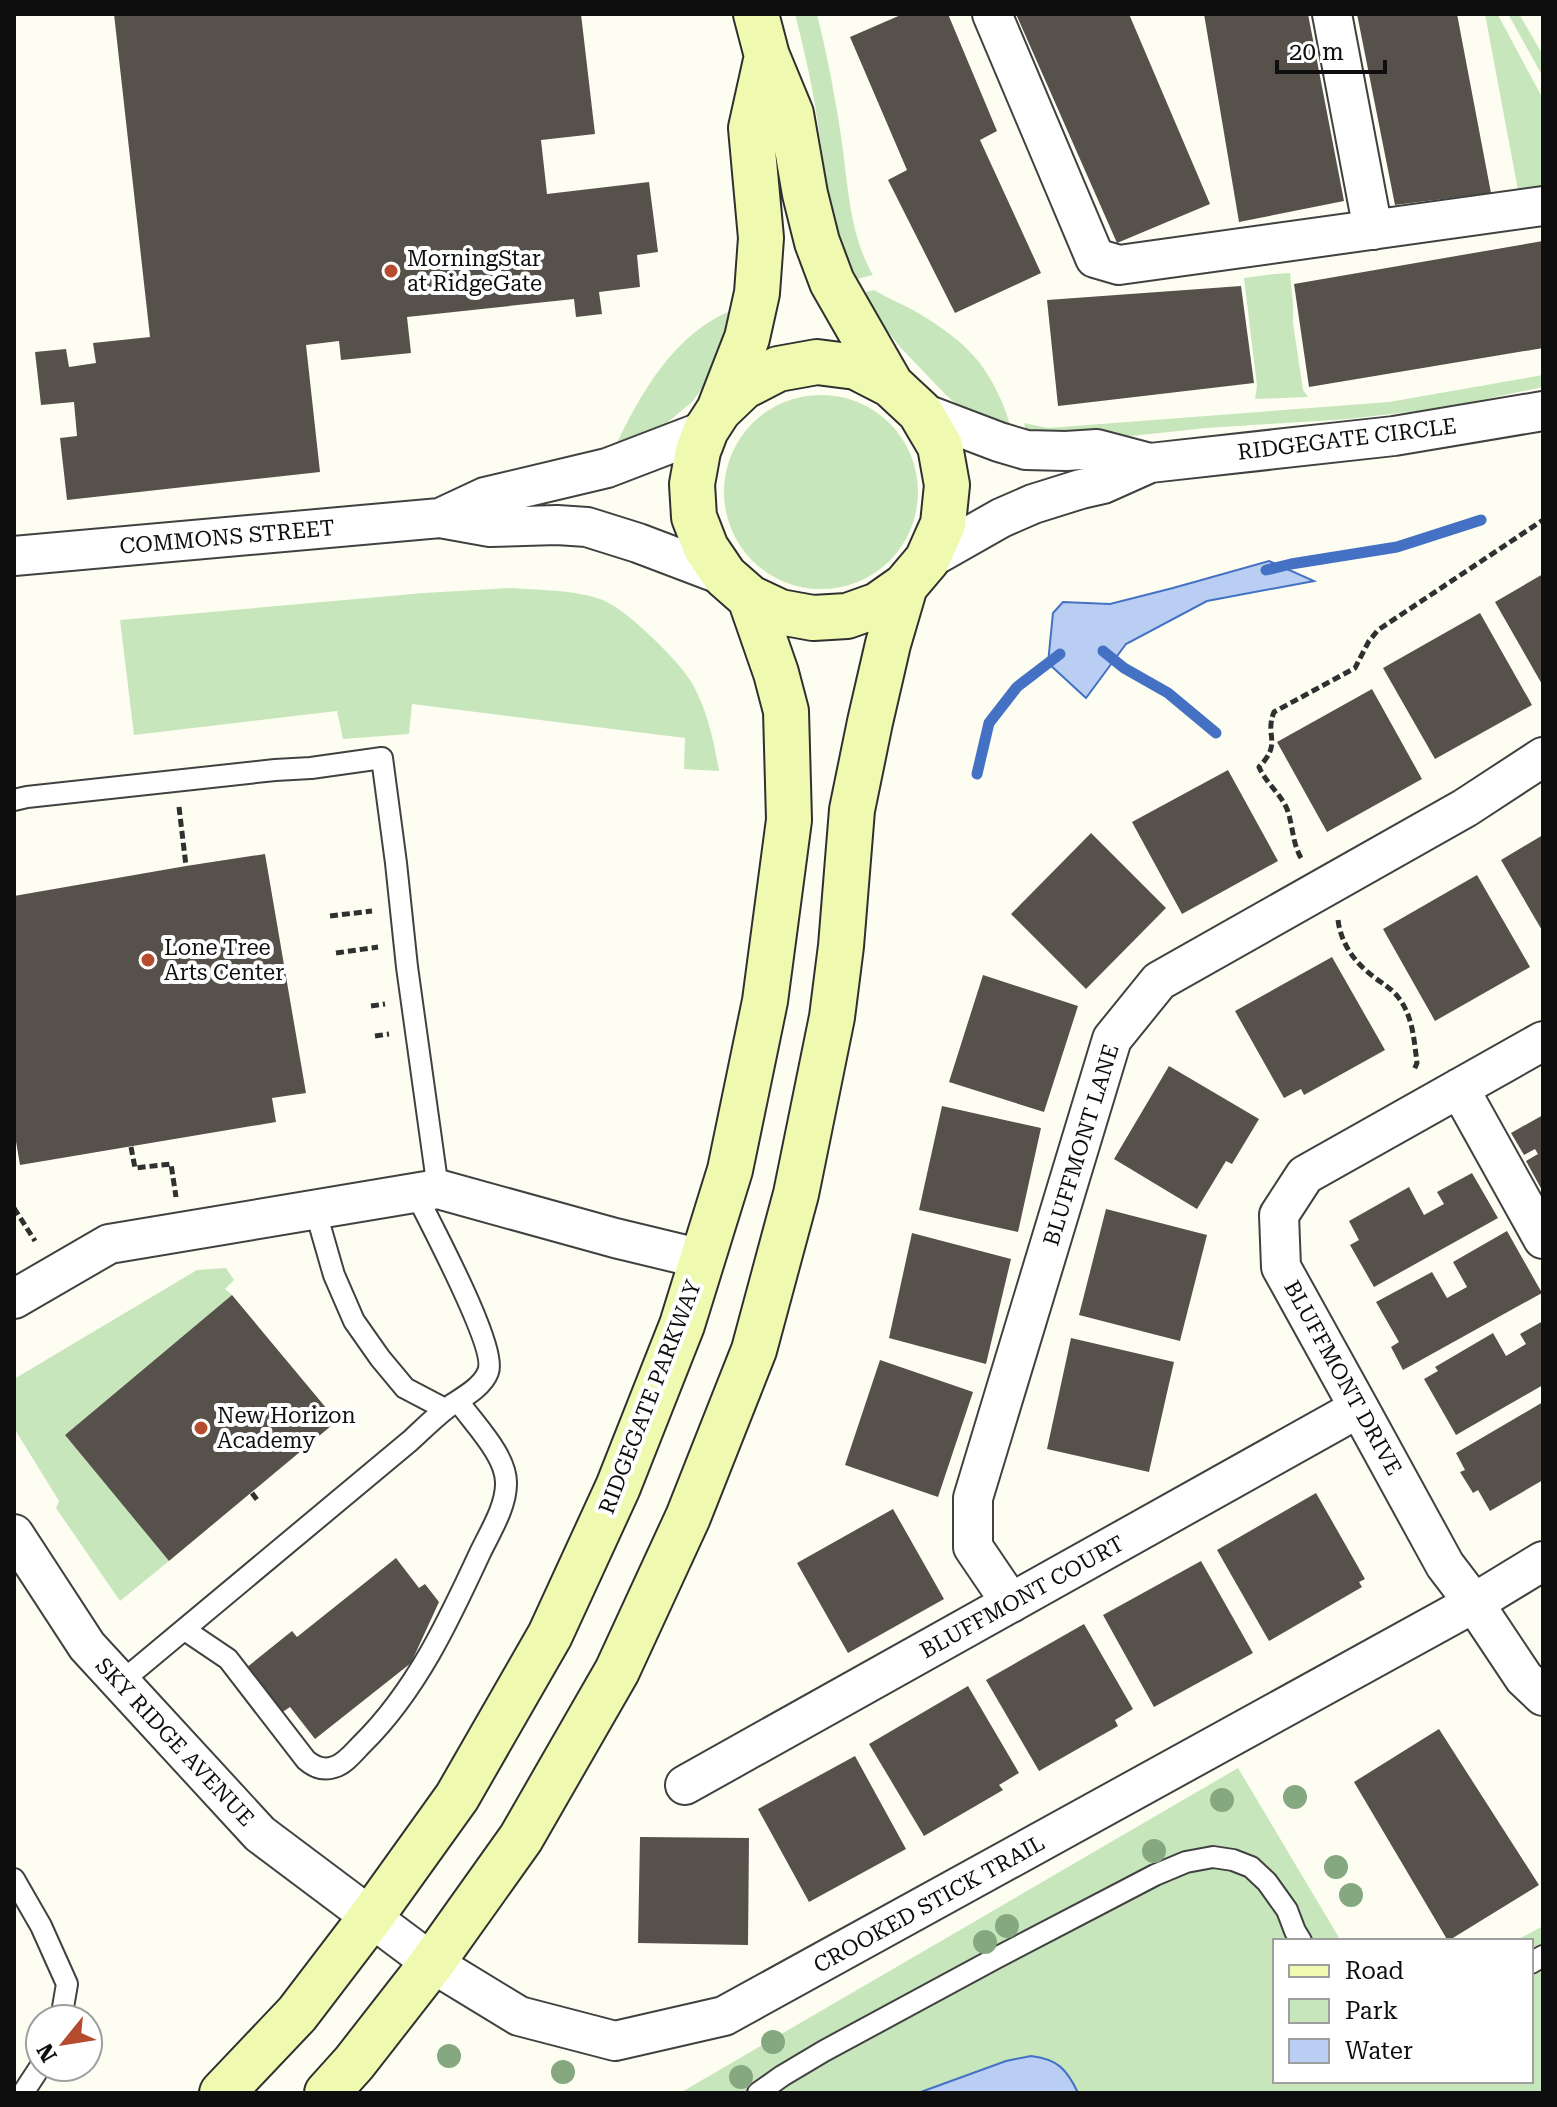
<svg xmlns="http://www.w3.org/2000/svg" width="1557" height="2107" font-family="'Roboto Serif',serif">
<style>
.green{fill:#c7e6bc}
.water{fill:#b9cef2;stroke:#4471c4;stroke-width:2}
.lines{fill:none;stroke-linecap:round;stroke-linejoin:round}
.stream{stroke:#4471c4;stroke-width:11}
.building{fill:#56524b}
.lane-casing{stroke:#414141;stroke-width:24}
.street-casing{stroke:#414141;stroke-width:42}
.secondary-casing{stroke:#303030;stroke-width:48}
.path{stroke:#303030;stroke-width:5;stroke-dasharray:8 4;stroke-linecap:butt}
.lane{stroke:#fff;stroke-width:20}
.street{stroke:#fff;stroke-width:38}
.secondary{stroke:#eff9b0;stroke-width:44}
.tree{fill:#85a881}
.poi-dot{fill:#b54b2f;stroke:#fff;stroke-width:3}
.labels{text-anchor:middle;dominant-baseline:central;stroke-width:8;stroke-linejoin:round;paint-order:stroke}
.poi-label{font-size:22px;fill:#0e0e0e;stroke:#fff;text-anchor:start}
.street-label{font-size:22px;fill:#0e0e0e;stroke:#fff}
</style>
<rect width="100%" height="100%" fill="#fdfef1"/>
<path class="green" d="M795,14H817C827,55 835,95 841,136C848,183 849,234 873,275L857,279C829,223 824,160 814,99C809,70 802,42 795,14Z
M1485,14L1498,15L1543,99V186L1518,190Z
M1508,14H1519L1543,55L1542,75Z
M1290,273L1293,304V323L1303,390L1308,397L1255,399L1257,386L1244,278L1274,274Z
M874,290C887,298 900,303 913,310C932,321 954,335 969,351C989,370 1007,407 1012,434L966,412L946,395L900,347L883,325L864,295L866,292Z
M735,309L716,369L692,402L657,431L614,449C641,393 674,332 735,309Z
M1543,375V387L1443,408L1348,419L1206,428L1113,438L1027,437L1024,423L1048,428L1389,402Z
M724 492a97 97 0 1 1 194 0a97 97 0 1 1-194 0Z
M511,588C540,590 570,590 597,598C613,603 630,617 643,629C657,642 673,657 685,673C705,699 714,740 719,771L684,769L685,738L412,704L409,734L343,739L337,711L134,735L120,620L424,593Z
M226,1268L234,1280L225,1289L232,1295L65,1435L169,1561L120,1601L56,1508L59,1501L14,1428V1379L197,1270Z
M1238,1768L1341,1941H1275V2081H1531V1941H1515L1543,1926V2093H680Z"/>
<path class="water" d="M1269,561L1314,581L1207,601L1126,644L1086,698L1048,663L1053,613L1063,602L1110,604L1173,588Z
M1031,2056C1057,2059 1067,2069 1078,2093H918L1006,2061Z"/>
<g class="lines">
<path class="stream" d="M1266,570L1291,564L1397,547L1481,520
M1103,651L1124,668L1168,693L1216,733
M977,774L989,723L1017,687L1060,654"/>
</g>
<path class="building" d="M114,14H581L595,134L541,140L547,194L649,182L658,252L637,255L640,287L599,292L602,314L576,317L574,299L407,317L411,353L341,360L339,341L306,345L320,472L67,500L60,438L77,436L74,402L41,405L35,352L66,349L69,367L96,363L93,343L150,337Z
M903,14H948L997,131L980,140L1041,273L955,313L888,180L907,170L850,37Z
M1016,14H1129L1210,204L1117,243Z
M1204,14H1308L1344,201L1239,222Z
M1357,14H1457L1491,193L1395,205Z
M1543,241V348L1309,387L1294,284Z
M1241,286L1254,383L1058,406L1047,300Z
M1543,574V686L1495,602Z
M1480,613L1532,705L1435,759L1383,668Z
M1372,689L1422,779L1327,832L1277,742Z
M1228,770L1278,861L1182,914L1132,822Z
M1091,833L1166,908L1086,989L1011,914Z
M1543,835V932L1501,860Z
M265,854L306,1093L272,1098L276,1122L20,1165L14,1130V896L186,866Z
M1477,875L1530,967L1435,1021L1383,929Z
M1332,957L1385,1050L1304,1095L1301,1089L1284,1098L1235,1011Z
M983,975L1078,1006L1044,1112L949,1082Z
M1169,1066L1259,1119L1232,1164L1226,1161L1197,1209L1114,1159Z
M942,1106L1041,1128L1018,1232L919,1210Z
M1543,1115V1192L1526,1161L1538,1154L1535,1149L1524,1155L1511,1133Z
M1472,1173L1498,1218L1374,1287L1350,1245L1359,1240L1349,1221L1409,1187L1424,1215L1444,1204L1437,1192Z
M1106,1209L1207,1235L1180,1341L1079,1315Z
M1507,1231L1542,1293L1403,1370L1391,1347L1399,1342L1376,1302L1432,1272L1447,1298L1467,1287L1453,1262Z
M912,1233L1011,1259L986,1364L889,1338Z
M232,1295L337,1421L169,1561L65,1435Z
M1543,1321V1385L1456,1435L1424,1379L1438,1371L1435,1367L1493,1333L1506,1356L1526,1344L1520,1334Z
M1071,1338L1174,1362L1149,1472L1047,1449Z
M880,1360L973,1392L938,1497L845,1465Z
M1543,1402V1480L1490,1511L1478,1490L1473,1493L1460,1472L1465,1470L1456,1453Z
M1316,1493L1365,1579L1359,1582L1362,1587L1269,1641L1217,1550Z
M893,1509L944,1599L848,1653L797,1563Z
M396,1558L419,1588L425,1584L439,1602L411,1663L315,1739L290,1707L281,1713L246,1668L292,1631L297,1637Z
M1201,1561L1253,1653L1154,1707L1103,1615Z
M1084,1624L1133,1709L1115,1720L1118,1726L1039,1771L986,1680Z
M968,1686L1019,1773L999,1785L1003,1790L924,1836L869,1744Z
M1439,1729L1539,1885L1448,1941L1354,1782Z
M855,1756L906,1849L809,1902L758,1809Z
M640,1837L749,1838L748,1945L638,1943Z"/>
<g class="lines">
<g class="lane-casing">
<path id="lane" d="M14,800L27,797L275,770L311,768L382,758L396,863L407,967L438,1189
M315,1209L334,1275L354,1321L380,1358L405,1388L445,1409
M185,1630L228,1659L306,1760C314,1767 323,1771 334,1767C345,1764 354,1752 362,1744C416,1691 449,1620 480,1553C490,1532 506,1507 506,1484C507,1456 474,1424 458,1401
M121,1682L410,1441C422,1430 434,1418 447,1408C460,1399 482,1388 488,1372C498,1348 429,1221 415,1192
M14,1879L41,1926L67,1984L61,2019
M1531,1963L1543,1956
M23,2093L40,2067
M758,2093L782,2076L824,2051L996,1958L1155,1875L1186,1862L1213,1857L1233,1860L1251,1867L1267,1882L1287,1910L1295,1931L1301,1941"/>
</g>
<g class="street-casing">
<path id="street" d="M992,14L1095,258L1119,265L1543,206
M1332,14L1373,230
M920,412L999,442L1026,450L1066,451L1097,449L1150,463
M440,518L485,497L607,468L706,430
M14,556L440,518L490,527L557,525L587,527L638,543L725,576
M927,560L1001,518L1033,504L1081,489L1103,484L1150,463L1394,436L1543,411
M1543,1041L1305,1175L1279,1215L1281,1267L1359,1408L1445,1565L1474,1603L1524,1678L1543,1696
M1459,1088L1543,1239
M14,1299L109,1244L438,1189L615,1238L702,1259
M14,1534L87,1646L260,1834L432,1963L519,2016L615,2041L724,2016L1474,1603L1543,1561
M1011,1603L973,1547V1498L1112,1039L1159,981L1465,808L1543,757
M685,1785L1359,1408"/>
</g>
<g class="secondary-casing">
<path id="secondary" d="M756,14L767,56L791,114L805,194L817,242L832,282L891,385L920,412L940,446L947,485L943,524L927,560L905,586L878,605L847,616L813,618L780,612L750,598L725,576L706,548L694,517L692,484L698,451L706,430L719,410L747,338L757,293L761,238L751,128L767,56
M719,410L743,387L778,369L817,362L856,367L891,385
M222,2093L297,2014L371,1917L457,1797L550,1635L618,1487L682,1325L730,1170L765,1001L789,820L786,711L776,673L750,598
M327,2093L354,2063L432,1963L521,1838L617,1671L688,1517L754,1350L796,1194L832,1017L841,946L852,810L870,722L888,644L905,586"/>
</g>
<path class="path" d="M179,807L186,866
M1301,858C1292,842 1293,825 1287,809C1280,793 1266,783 1259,767C1283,742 1264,737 1274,712L1355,668L1369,641L1378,630L1543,520
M330,916L372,911
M1338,920C1341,944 1355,963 1374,977C1383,984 1392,989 1398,997C1413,1016 1414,1040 1417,1063L1414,1070
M336,953L378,947
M371,1006L385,1004
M375,1036L389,1034
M131,1147L135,1168L171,1164L176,1197
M14,1208L35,1241
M252,1493L258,1501"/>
<use href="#lane" class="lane"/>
<use href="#street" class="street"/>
<use href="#secondary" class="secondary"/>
</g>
<g class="tree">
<circle cx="1295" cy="1797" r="12"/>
<circle cx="1222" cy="1800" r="12"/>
<circle cx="1154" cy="1851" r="12"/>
<circle cx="1336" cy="1867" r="12"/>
<circle cx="1351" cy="1895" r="12"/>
<circle cx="1007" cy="1926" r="12"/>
<circle cx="985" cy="1942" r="12"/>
<circle cx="773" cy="2042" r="12"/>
<circle cx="449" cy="2056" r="12"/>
<circle cx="563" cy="2072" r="12"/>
<circle cx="741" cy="2077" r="12"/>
</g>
<g class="poi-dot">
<circle cx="391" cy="271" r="8"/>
<circle cx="148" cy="960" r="8"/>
<circle cx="201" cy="1428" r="8"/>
</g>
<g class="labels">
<g class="poi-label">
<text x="407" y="258">MorningStar<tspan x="407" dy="25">at RidgeGate</tspan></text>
<text x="164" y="947">Lone Tree<tspan x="164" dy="25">Arts Center</tspan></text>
<text x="217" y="1415">New Horizon<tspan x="217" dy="25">Academy</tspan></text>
</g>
<g class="street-label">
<text transform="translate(1347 439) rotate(-7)">RIDGEGATE CIRCLE</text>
<text transform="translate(227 537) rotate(-5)">COMMONS STREET</text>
<text transform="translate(1081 1145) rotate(-73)">BLUFFMONT LANE</text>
<text transform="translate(1343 1378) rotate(61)">BLUFFMONT DRIVE</text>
<text transform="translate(650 1397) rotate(-69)">RIDGEGATE PARKWAY</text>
<text transform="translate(1022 1597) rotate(-29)">BLUFFMONT COURT</text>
<text transform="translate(175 1742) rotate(47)">SKY RIDGE AVENUE</text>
<text transform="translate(929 1904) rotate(-29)">CROOKED STICK TRAIL</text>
</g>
</g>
<rect width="1557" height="2107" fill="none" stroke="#0e0e0e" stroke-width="32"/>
<rect x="1273" y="1939" width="260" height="144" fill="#ffffff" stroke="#9f9f9f" stroke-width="2"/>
<rect x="1289" y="1965" width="40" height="12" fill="#eff9b0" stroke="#9f9f9f" stroke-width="2"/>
<text x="1345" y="1979" font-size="24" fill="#0e0e0e">Road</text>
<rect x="1289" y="1999" width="40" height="24" fill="#c7e6bc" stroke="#9f9f9f" stroke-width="2"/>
<text x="1345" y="2019" font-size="24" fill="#0e0e0e">Park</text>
<rect x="1289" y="2039" width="40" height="24" fill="#b9cef2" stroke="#9f9f9f" stroke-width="2"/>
<text x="1345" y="2059" font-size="24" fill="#0e0e0e">Water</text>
<g transform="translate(64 2043) rotate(240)"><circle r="38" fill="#ffffff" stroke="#9f9f9f" stroke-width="2"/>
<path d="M0-6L14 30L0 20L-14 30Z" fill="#b54b2f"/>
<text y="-12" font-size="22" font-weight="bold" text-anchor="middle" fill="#0e0e0e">N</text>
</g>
<path d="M1277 60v12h108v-12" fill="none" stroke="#0e0e0e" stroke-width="4"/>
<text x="1289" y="60" font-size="24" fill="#0e0e0e" stroke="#ffffff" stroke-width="6" paint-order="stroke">20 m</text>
</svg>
